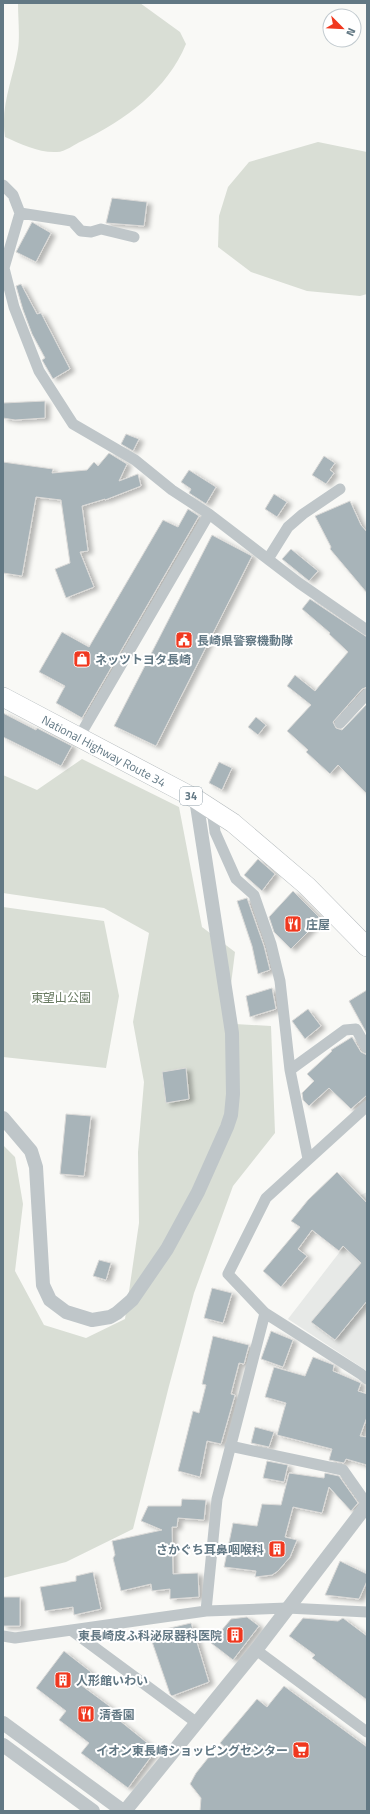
<svg xmlns="http://www.w3.org/2000/svg" width="370" height="1814" font-family="'Titillium Web','Noto Sans JP',sans-serif">
<style>
.built{fill:#e7e9e7}
.green{fill:#d9ded5}
.building{fill:#a8b4b9;stroke:#dbdad8;filter:url(#shadow)}
.lines{fill:none;stroke-linecap:round;stroke-linejoin:round}
.trunk-casing{stroke:#b3b9bc;stroke-width:20}
.minor{stroke:#bfc6c9;stroke-width:11}
.tertiary{stroke:#bfc6c9;stroke-width:14}
.trunk{stroke:#fff;stroke-width:19}
.labels{text-anchor:middle;dominant-baseline:central;stroke-width:4;stroke-linejoin:round;paint-order:stroke}
.shield{fill:#fff;stroke:#91a0a9;stroke-width:1}
.shield-label{font-size:11px;font-weight:bold;fill:#627884}
.poi-label{font-size:12px;font-weight:bold;fill:#627884;stroke:#fff;text-anchor:start}
.street-label{font-size:12px;fill:#627884;stroke:#fff}
.park-label{font-size:12px;fill:#687a61;stroke:#fff}
</style>
<defs>
<filter id="shadow"><feDropShadow dx="4.5" dy="2.5" stdDeviation="2" flood-color="#0004"/></filter>
</defs>
<rect width="100%" height="100%" fill="#f9f9f6"/>
<path class="built" d="M367,1192V1371L288,1319L359,1227L337,1207Z"/>
<path class="green" d="M18,3H140L180,32L186,44C167,90 125,120 82,141C75,144 65,152 57,152C39,153 21,144 5,137C0,106 13,79 18,49C20,35 18,18 18,3Z
M318,142L367,152V294L360,296L307,291L251,272L218,247L219,216L228,187L249,162Z
M82,759L179,807L202,927L235,952L229,1000L235,1024L271,1026L275,1133L233,1186L194,1293L169,1386L133,1529L66,1562L3,1578V1145L15,1157L23,1204L15,1271L44,1325L86,1338L125,1319L139,1223L138,1152L144,1082L133,1022L149,933L104,908L3,893V775L37,790Z
M3,907L104,921L119,996L106,1068L3,1057Z"/>
<path class="building" d="M112,198L147,202L144,226L106,223Z
M32,222L51,233L36,262L16,252Z
M21,284L37,314L41,313L70,369L53,379L42,360L45,358L32,334L23,310L16,286Z
M45,401V418L15,420L3,418V403Z
M126,434L139,439L133,451L121,444Z
M109,453L127,464L119,481L138,474L141,486L105,500V499L82,506L88,551L80,552L94,587L66,598L55,569L70,563L61,500L36,497L22,576L3,573V462L53,469L52,473L87,470L94,462L98,466Z
M324,456L335,463L330,470L334,473L326,484L312,475Z
M189,470L216,487L206,504L189,493L191,489L181,482Z
M274,494L287,502L277,517L265,509Z
M350,501L361,525L367,532V593L330,549L331,547L315,516Z
M188,509L199,516L82,718L56,703L65,686L39,672L62,632L89,647L163,520L178,527Z
M212,535L252,556L156,746L114,726Z
M291,549L318,571L309,581L282,559Z
M310,599L367,637V687L362,689L333,722L336,728L342,730L367,704V794L338,765L330,774L306,752L308,750L287,731L311,705L287,686L295,675L315,691L348,652L329,634L330,633L302,609Z
M3,713L36,730L37,728L72,746L61,766L3,737Z
M256,717L266,725L258,735L248,727Z
M219,762L232,768L222,790L209,783Z
M258,859L275,874L262,891L244,875Z
M293,891L321,919L291,949L274,932L269,917Z
M247,898L264,946L270,970L258,974L252,946L237,901Z
M272,988L276,1009L250,1017L246,996Z
M367,990V1034L349,1001Z
M308,1009L321,1026L305,1039L292,1021Z
M352,1037L361,1052L367,1055V1095L351,1109L329,1088L309,1106L303,1100L302,1093L314,1081L307,1074L332,1051L331,1050Z
M186,1068L189,1099L166,1103L162,1072Z
M66,1114L91,1116L84,1176L60,1174Z
M337,1172L367,1203V1301L335,1340L311,1322L361,1263L343,1246L339,1251L312,1230L298,1249L307,1256L281,1287L263,1271L300,1227L291,1221L308,1200Z
M99,1260L111,1263L106,1280L93,1276Z
M212,1288L232,1293L223,1323L204,1318Z
M271,1331L293,1340L283,1367L261,1359Z
M213,1336L249,1345L244,1364L239,1363L231,1394L235,1395L221,1444L207,1441L200,1477L178,1471L193,1411L199,1413L206,1385L202,1384Z
M313,1357L334,1365L333,1371L361,1383L358,1391L367,1394V1417L360,1436L367,1437V1465L346,1459L344,1463L329,1460L332,1449L277,1435L286,1403L265,1397L274,1367L305,1376Z
M255,1427L274,1432L269,1447L251,1443Z
M267,1461L288,1465L284,1482L263,1478Z
M289,1473L324,1478L325,1473L339,1476L358,1503L351,1511L329,1487L322,1513L293,1507L285,1537L297,1540L290,1557L278,1571L272,1575L255,1577L256,1571L224,1567L233,1523L257,1526L262,1504L281,1505Z
M182,1499L206,1500L204,1520L178,1518L177,1527H172L173,1574L198,1573L199,1597L170,1599V1589L152,1591L151,1584L121,1591L113,1558L115,1555L112,1541L162,1530L141,1521L148,1506H181Z
M340,1561L367,1574V1581L359,1599L325,1595Z
M93,1572L101,1609L74,1615L73,1607L45,1611L40,1587L76,1581V1576Z
M3,1597H20V1626H3Z
M247,1617L259,1626L233,1660L211,1643L231,1619Z
M303,1618L338,1621L343,1618L367,1636V1700L312,1658L315,1655L289,1636Z
M191,1623L209,1682L172,1696L170,1694L149,1633Z
M64,1651L91,1672L81,1685L112,1708L109,1712L156,1750L128,1788L81,1753L89,1743L59,1720L66,1711L36,1688Z
M284,1686L367,1747V1811H200L201,1798L190,1784L196,1773L208,1758L226,1748L220,1743L257,1699L267,1707Z"/>
<g class="lines">
<g class="trunk-casing">
<path id="trunk" d="M3,697L196,799L233,823L307,886L367,947"/>
</g>
<path class="minor" d="M3,185L13,195L20,213L4,268L14,307L39,371L73,424L135,460L172,490L209,514L299,583L367,630
M20,213L72,221L81,231L91,232L101,229L134,237
M268,559L288,527L303,514L340,489
M340,723L367,694
M79,737L209,514
M212,809L215,832L236,879L254,895L271,944L280,981L290,1070L308,1159
M290,1070L345,1030L356,1029L367,1048
M367,1106L266,1198L228,1274L265,1313L361,1374L367,1379
M230,1446L343,1470L367,1504
M206,1611L217,1499L265,1313
M71,1630L197,1723
M3,1636L15,1638L206,1611L287,1608L367,1612
M256,1650L367,1732"/>
<path class="tertiary" d="M3,1118L31,1151L36,1167L43,1285L50,1300L66,1312L92,1320L110,1317L117,1313L132,1300L167,1249L198,1192L227,1127L231,1115L233,1094L232,1033L196,799
M3,1723L123,1811
M3,1745L93,1811
M125,1811L256,1650L367,1505"/>
<use href="#trunk" class="trunk"/>
</g>
<defs>
<g id="civic-square" transform="scale(0.9)"><rect x="-9" y="-9" width="18" height="18" rx="4" fill="#f0381f" stroke="#fff"/><path d="M-.6-6.5H3V-4.5H.6V-3L4-1V1h2V6H-6V1h2V-1L-.6-3ZM-1.2 2.5V6h2.4V2.5Z" fill="#fff"/></g>
<g id="shop-square" transform="scale(0.9)"><rect x="-9" y="-9" width="18" height="18" rx="4" fill="#f0381f" stroke="#fff"/><path d="M-5-2.5h2.3a2.7 3.5 0 0 1 5.4 0H5L5.5 6h-11ZM-1.5-2.5h3a1.5 2.3 0 0 0-3 0Z" fill="#fff"/></g>
<g id="restaurant-square" transform="scale(0.9)"><rect x="-9" y="-9" width="18" height="18" rx="4" fill="#f0381f" stroke="#fff"/><path d="M-5-6h1v4h1v-4h1v4h1v-4h1v5L-1.5 .5V6h-2V.5L-5-1ZM5-6V6H3V1.5H1.5Q1.5-4 5-6Z" fill="#fff"/></g>
<g id="building-square" transform="scale(0.9)"><rect x="-9" y="-9" width="18" height="18" rx="4" fill="#f0381f" stroke="#fff"/><path d="M-4-6H4V6H1V3H-1V6H-4ZM-2.5-4.3h1.7v1.8h-1.7ZM.8-4.3h1.7v1.8H.8ZM-2.5-1h1.7V.8h-1.7ZM.8-1h1.7V.8H.8Z" fill="#fff"/></g>
<g id="supermarket-square" transform="scale(0.9)"><rect x="-9" y="-9" width="18" height="18" rx="4" fill="#f0381f" stroke="#fff"/><path d="M-6-5.5h2.5l.6 2H6L4.5 2H-2.5L-4.4-4H-6ZM-1.5 3.2a1.3 1.3 0 1 0 .1 0ZM3 3.2a1.3 1.3 0 1 0 .1 0Z" fill="#fff"/></g>
</defs>
<g fill-rule="evenodd">
<use href="#civic-square" x="184" y="640"/>
<use href="#shop-square" x="82" y="659"/>
<use href="#restaurant-square" x="293" y="924"/>
<use href="#building-square" x="277" y="1549"/>
<use href="#building-square" x="235" y="1635"/>
<use href="#building-square" x="63" y="1680"/>
<use href="#restaurant-square" x="86" y="1714"/>
<use href="#supermarket-square" x="301" y="1750"/>
</g>
<g class="labels">
<rect class="shield" x="180" y="787" width="22" height="18" rx="3"/>
<g class="shield-label">
<text x="191" y="796">34</text>
</g>
<g class="poi-label">
<text x="197" y="640">長崎県警察機動隊</text>
<text x="95" y="659">ネッツトヨタ長崎</text>
<text x="306" y="924">庄屋</text>
<text x="264" y="1549" text-anchor="end">さかぐち耳鼻咽喉科</text>
<text x="222" y="1635" text-anchor="end">東長崎皮ふ科泌尿器科医院</text>
<text x="76" y="1680">人形館いわい</text>
<text x="99" y="1714">清香園</text>
<text x="288" y="1750" text-anchor="end">イオン東長崎ショッピングセンター</text>
</g>
<g class="street-label">
<text transform="translate(104 751) rotate(28)">National Highway Route 34</text>
</g>
<g class="park-label">
<text x="61" y="997">東望山公園</text>
</g>
</g>
<rect width="370" height="1814" fill="none" stroke="#627884" stroke-width="8"/>
<g transform="translate(342 28) rotate(114)"><circle r="19" fill="#ffffff" stroke="#c0c9ce"/>
<path d="M0-3L7 15L0 10L-7 15Z" fill="#f0381f"/>
<text y="-6" font-size="11" font-weight="bold" text-anchor="middle" fill="#627884">N</text>
</g>
</svg>
